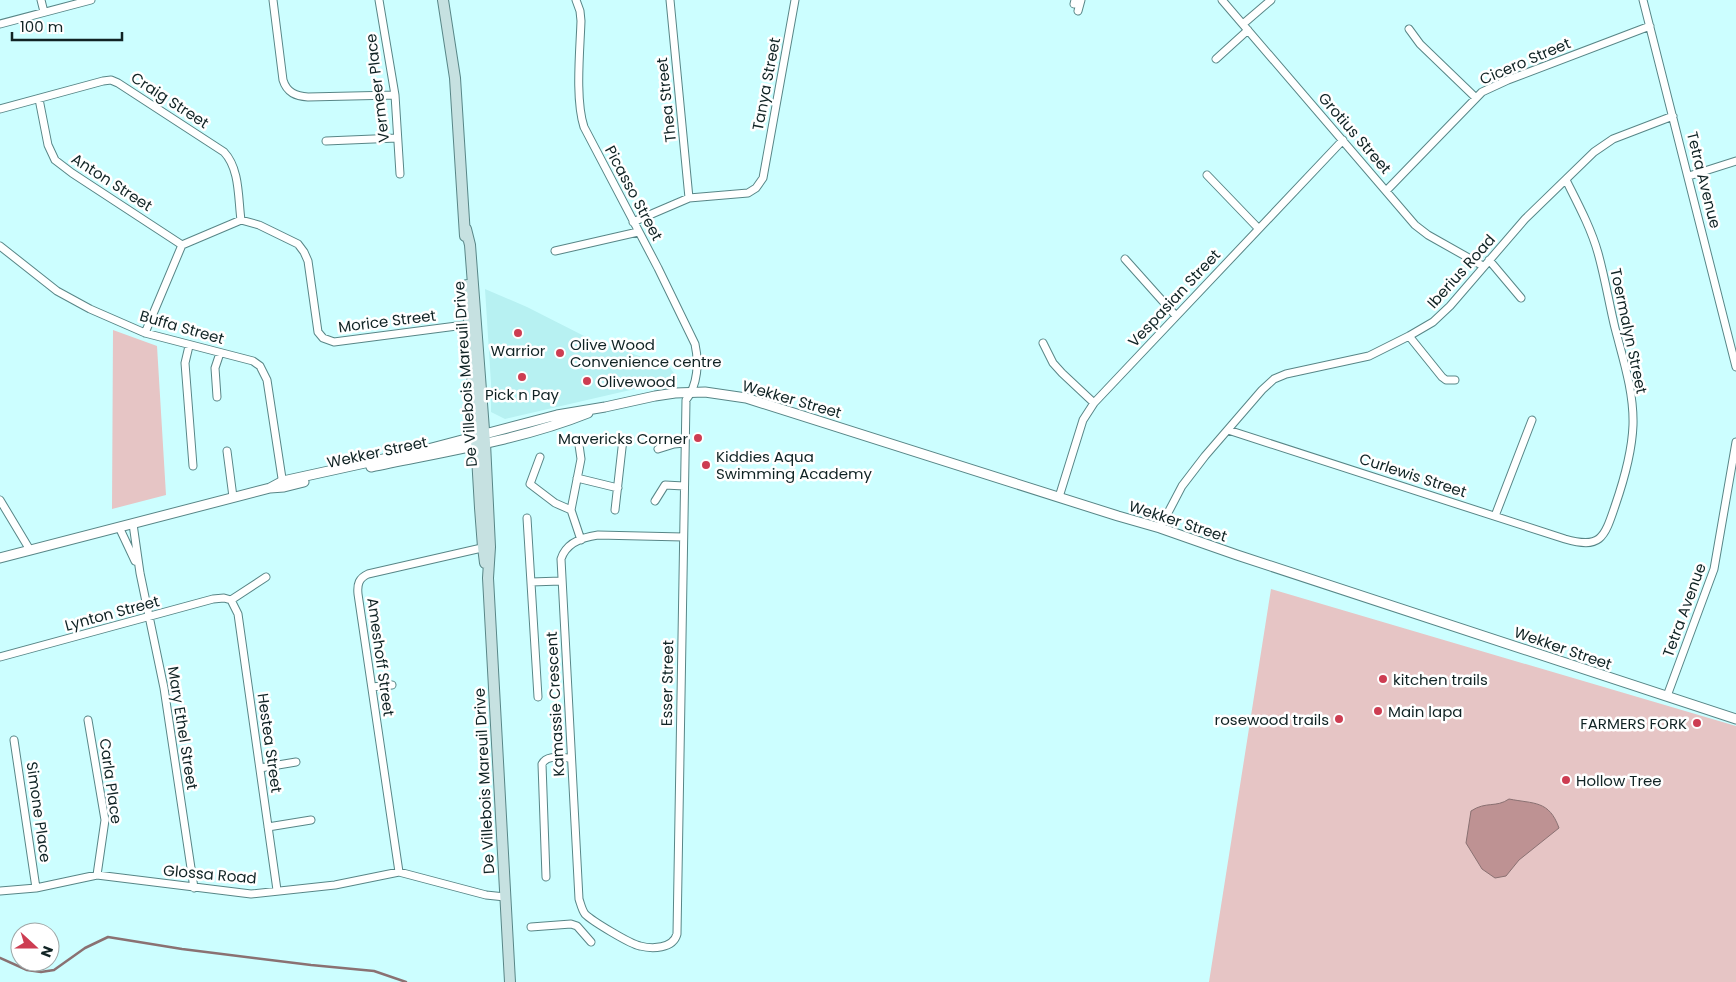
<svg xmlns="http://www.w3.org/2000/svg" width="1736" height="982" font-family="Poppins,sans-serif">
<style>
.built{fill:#b7f1f2}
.green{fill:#e6c5c5}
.water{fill:#be9293;stroke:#8a7172}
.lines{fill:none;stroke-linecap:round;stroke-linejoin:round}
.stream{stroke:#8a7172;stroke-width:2.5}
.minor-casing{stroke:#588687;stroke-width:9}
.tertiary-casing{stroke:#588687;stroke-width:11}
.secondary-casing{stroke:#588687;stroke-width:12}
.minor{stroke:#fff;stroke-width:7}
.tertiary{stroke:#fff;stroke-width:9}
.secondary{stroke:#c6e1e1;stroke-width:10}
.poi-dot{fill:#cd3d52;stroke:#fff;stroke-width:2}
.labels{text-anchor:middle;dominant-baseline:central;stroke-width:5;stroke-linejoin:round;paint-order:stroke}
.street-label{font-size:15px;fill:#102324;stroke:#fff}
.poi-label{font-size:15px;fill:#102324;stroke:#fff;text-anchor:start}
</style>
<rect width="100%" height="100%" fill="#ccfeff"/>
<path class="built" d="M485,289L527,307L592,340L669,366L678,379L505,419L491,412V383Z"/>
<path class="green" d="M113,330L157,346L166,495L112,509Z
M1271,589L1736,726V982H1209Z"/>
<path class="water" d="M1509,799C1534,804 1549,800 1559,828L1519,860L1506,876L1495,878L1482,869L1466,843L1471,811C1486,801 1496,808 1509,799Z"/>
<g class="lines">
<path class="stream" d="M0,958L27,970L41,972L54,970L85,948L108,937L182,949L311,965L374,971L406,982"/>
<g class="minor-casing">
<path id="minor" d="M41,0L44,12
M273,0L283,80C287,93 296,96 308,97L395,95
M379,0L395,95L400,174
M576,0L580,11L581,21C580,51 575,99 584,127L658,268L695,344C699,362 698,385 686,400L677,934C673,949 652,949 640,946C630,944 592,921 585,914C582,910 581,905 579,899L561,559C566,543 583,537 598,535L683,537
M670,0L689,198
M1222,0L1415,225L1428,235L1483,266
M1643,0L1736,367
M1074,4L1075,0
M1078,11L1081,0
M0,24L91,0
M1243,24L1271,0
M1409,29L1420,44L1476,98
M1216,59L1248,30
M39,99L48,145L55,160L72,173L182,245
M0,109L103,81L111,80L118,83L224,152C240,169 238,198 241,220
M326,141L397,138
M1207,175L1258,228
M1689,176L1736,161
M1386,191L1482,92L1508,80L1650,26
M633,222L689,198L748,193L756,188L763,178L795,0
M0,246L57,291L90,309L145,333L253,361L260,366L267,380L283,485
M555,251L638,232
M1125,259L1176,316
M1489,260L1521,298
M145,333L182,245L241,220L259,225L298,244L304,252L308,261L318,332L323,338L334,342L472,324
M1409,336L1442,377L1446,380H1455
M1043,343L1053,363L1062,373L1094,403
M189,346L185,363L193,466
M217,397L215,368L220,353
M1228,430L1565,539C1600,549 1604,539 1615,506C1624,480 1632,453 1633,425C1634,392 1623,359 1615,328C1609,303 1605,278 1598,253C1591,228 1578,204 1566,180
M579,445L581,459L571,510L581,540
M658,449L674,444L685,443
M227,451L233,497
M540,457L530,484L555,503L571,510
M577,478L618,488
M1059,497L1083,420L1094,403L1343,140
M0,500L30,550
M655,501L665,485L684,486
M615,510L623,439
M1495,516L1532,420
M527,518L538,697
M133,524L140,573L164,688L194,888
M119,527L135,561
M1160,528L1182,486L1205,456L1262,390L1274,379L1286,374L1369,356L1409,336L1433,322L1450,306L1525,219L1594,152L1613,139L1673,116
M531,582L561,581
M231,600L238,614L277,890
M231,600L266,577
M0,657L213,599L224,598L231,600
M372,687L392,685
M1667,696L1714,569L1736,442
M88,720L105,820L97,875
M14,740L36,888
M260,768L296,762
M268,827L311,820
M399,872L358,594C357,584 359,578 368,574L486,547
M546,877L542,764C547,754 562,758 571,758
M0,891L36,888L97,875L251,894L335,885L399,872L486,895L505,897
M531,927L571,924L577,926L591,942"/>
</g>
<g class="tertiary-casing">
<path id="tertiary" d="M371,467C442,452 521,440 588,413
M270,488L283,481L424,450L557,415L605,407L655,396L675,393L705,392L746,398L1118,516L1160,528L1237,555L1736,719
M0,558L270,488L284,487L304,482"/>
</g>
<g class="secondary-casing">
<path id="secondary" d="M443,0L455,78L465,236
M466,229L470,245L485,443L490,547L488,578L510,982
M467,285L480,508L483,547L485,563"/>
</g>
<use href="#minor" class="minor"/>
<use href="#tertiary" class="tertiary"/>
<use href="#secondary" class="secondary"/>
</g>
<g class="poi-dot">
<circle cx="518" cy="333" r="5"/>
<circle cx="560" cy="353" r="5"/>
<circle cx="522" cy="377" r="5"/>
<circle cx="587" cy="381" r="5"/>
<circle cx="698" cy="438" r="5"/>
<circle cx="706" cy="465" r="5"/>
<circle cx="1383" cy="679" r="5"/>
<circle cx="1378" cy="711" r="5"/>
<circle cx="1339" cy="719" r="5"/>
<circle cx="1697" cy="723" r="5"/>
<circle cx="1566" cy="780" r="5"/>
</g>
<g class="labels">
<g class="street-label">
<text transform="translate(1525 61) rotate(-23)">Cicero Street</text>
<text transform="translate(766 84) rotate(-79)">Tanya Street</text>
<text transform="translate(377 88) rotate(-97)">Vermeer Place</text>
<text transform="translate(170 100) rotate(33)">Craig Street</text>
<text transform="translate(666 100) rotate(-96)">Thea Street</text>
<text transform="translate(1355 133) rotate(49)">Grotius Street</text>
<text transform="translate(1704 180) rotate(76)">Tetra Avenue</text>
<text transform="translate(112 182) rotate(33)">Anton Street</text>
<text transform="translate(634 193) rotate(62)">Picasso Street</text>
<text transform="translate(1461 271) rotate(-48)">Iberius Road</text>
<text transform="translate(1174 298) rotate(-47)">Vespasian Street</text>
<text transform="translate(387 321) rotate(-7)">Morice Street</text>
<text transform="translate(182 327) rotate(16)">Buffa Street</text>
<text transform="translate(1629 331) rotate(78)">Toermalyn Street</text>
<text transform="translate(465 374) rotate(-94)">De Villebois Mareuil Drive</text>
<text transform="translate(792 399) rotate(16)">Wekker Street</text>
<text transform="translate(377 452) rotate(-12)">Wekker Street</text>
<text transform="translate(1413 475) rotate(18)">Curlewis Street</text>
<text transform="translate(1178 521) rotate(18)">Wekker Street</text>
<text transform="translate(1684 610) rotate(-70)">Tetra Avenue</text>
<text transform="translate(112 613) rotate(-15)">Lynton Street</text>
<text transform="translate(1563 648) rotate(19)">Wekker Street</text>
<text transform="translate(381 657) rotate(82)">Ameshoff Street</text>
<text transform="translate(667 683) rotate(-89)">Esser Street</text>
<text transform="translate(555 704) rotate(-93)">Kamassie Crescent</text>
<text transform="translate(183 728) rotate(81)">Mary Ethel Street</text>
<text transform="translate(270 743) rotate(82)">Hestea Street</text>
<text transform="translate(111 781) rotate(82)">Carla Place</text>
<text transform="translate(484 781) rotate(-93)">De Villebois Mareuil Drive</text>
<text transform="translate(39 812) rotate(82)">Simone Place</text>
<text transform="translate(210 874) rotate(5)">Glossa Road</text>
</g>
<g class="poi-label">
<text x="570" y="344">Olive Wood<tspan x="570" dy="17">Convenience centre</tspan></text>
<text x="518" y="350" text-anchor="middle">Warrior</text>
<text x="597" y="381">Olivewood</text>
<text x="522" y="394" text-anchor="middle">Pick n Pay</text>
<text x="688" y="438" text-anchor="end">Mavericks Corner</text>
<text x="716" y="456">Kiddies Aqua<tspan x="716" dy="17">Swimming Academy</tspan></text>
<text x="1393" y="679">kitchen trails</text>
<text x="1388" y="711">Main lapa</text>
<text x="1329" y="719" text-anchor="end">rosewood trails</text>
<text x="1687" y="723" text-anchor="end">FARMERS FORK</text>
<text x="1576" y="780">Hollow Tree</text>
</g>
</g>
<g transform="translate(35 947) rotate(111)"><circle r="24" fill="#ffffff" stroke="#9fa7a7"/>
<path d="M0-4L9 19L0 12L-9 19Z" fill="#cd3d52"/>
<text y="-8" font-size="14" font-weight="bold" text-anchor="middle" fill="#102324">N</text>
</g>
<path d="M12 32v8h110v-8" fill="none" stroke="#102324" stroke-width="2.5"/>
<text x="20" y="32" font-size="15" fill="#102324" stroke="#ffffff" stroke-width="4" paint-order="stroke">100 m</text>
</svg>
